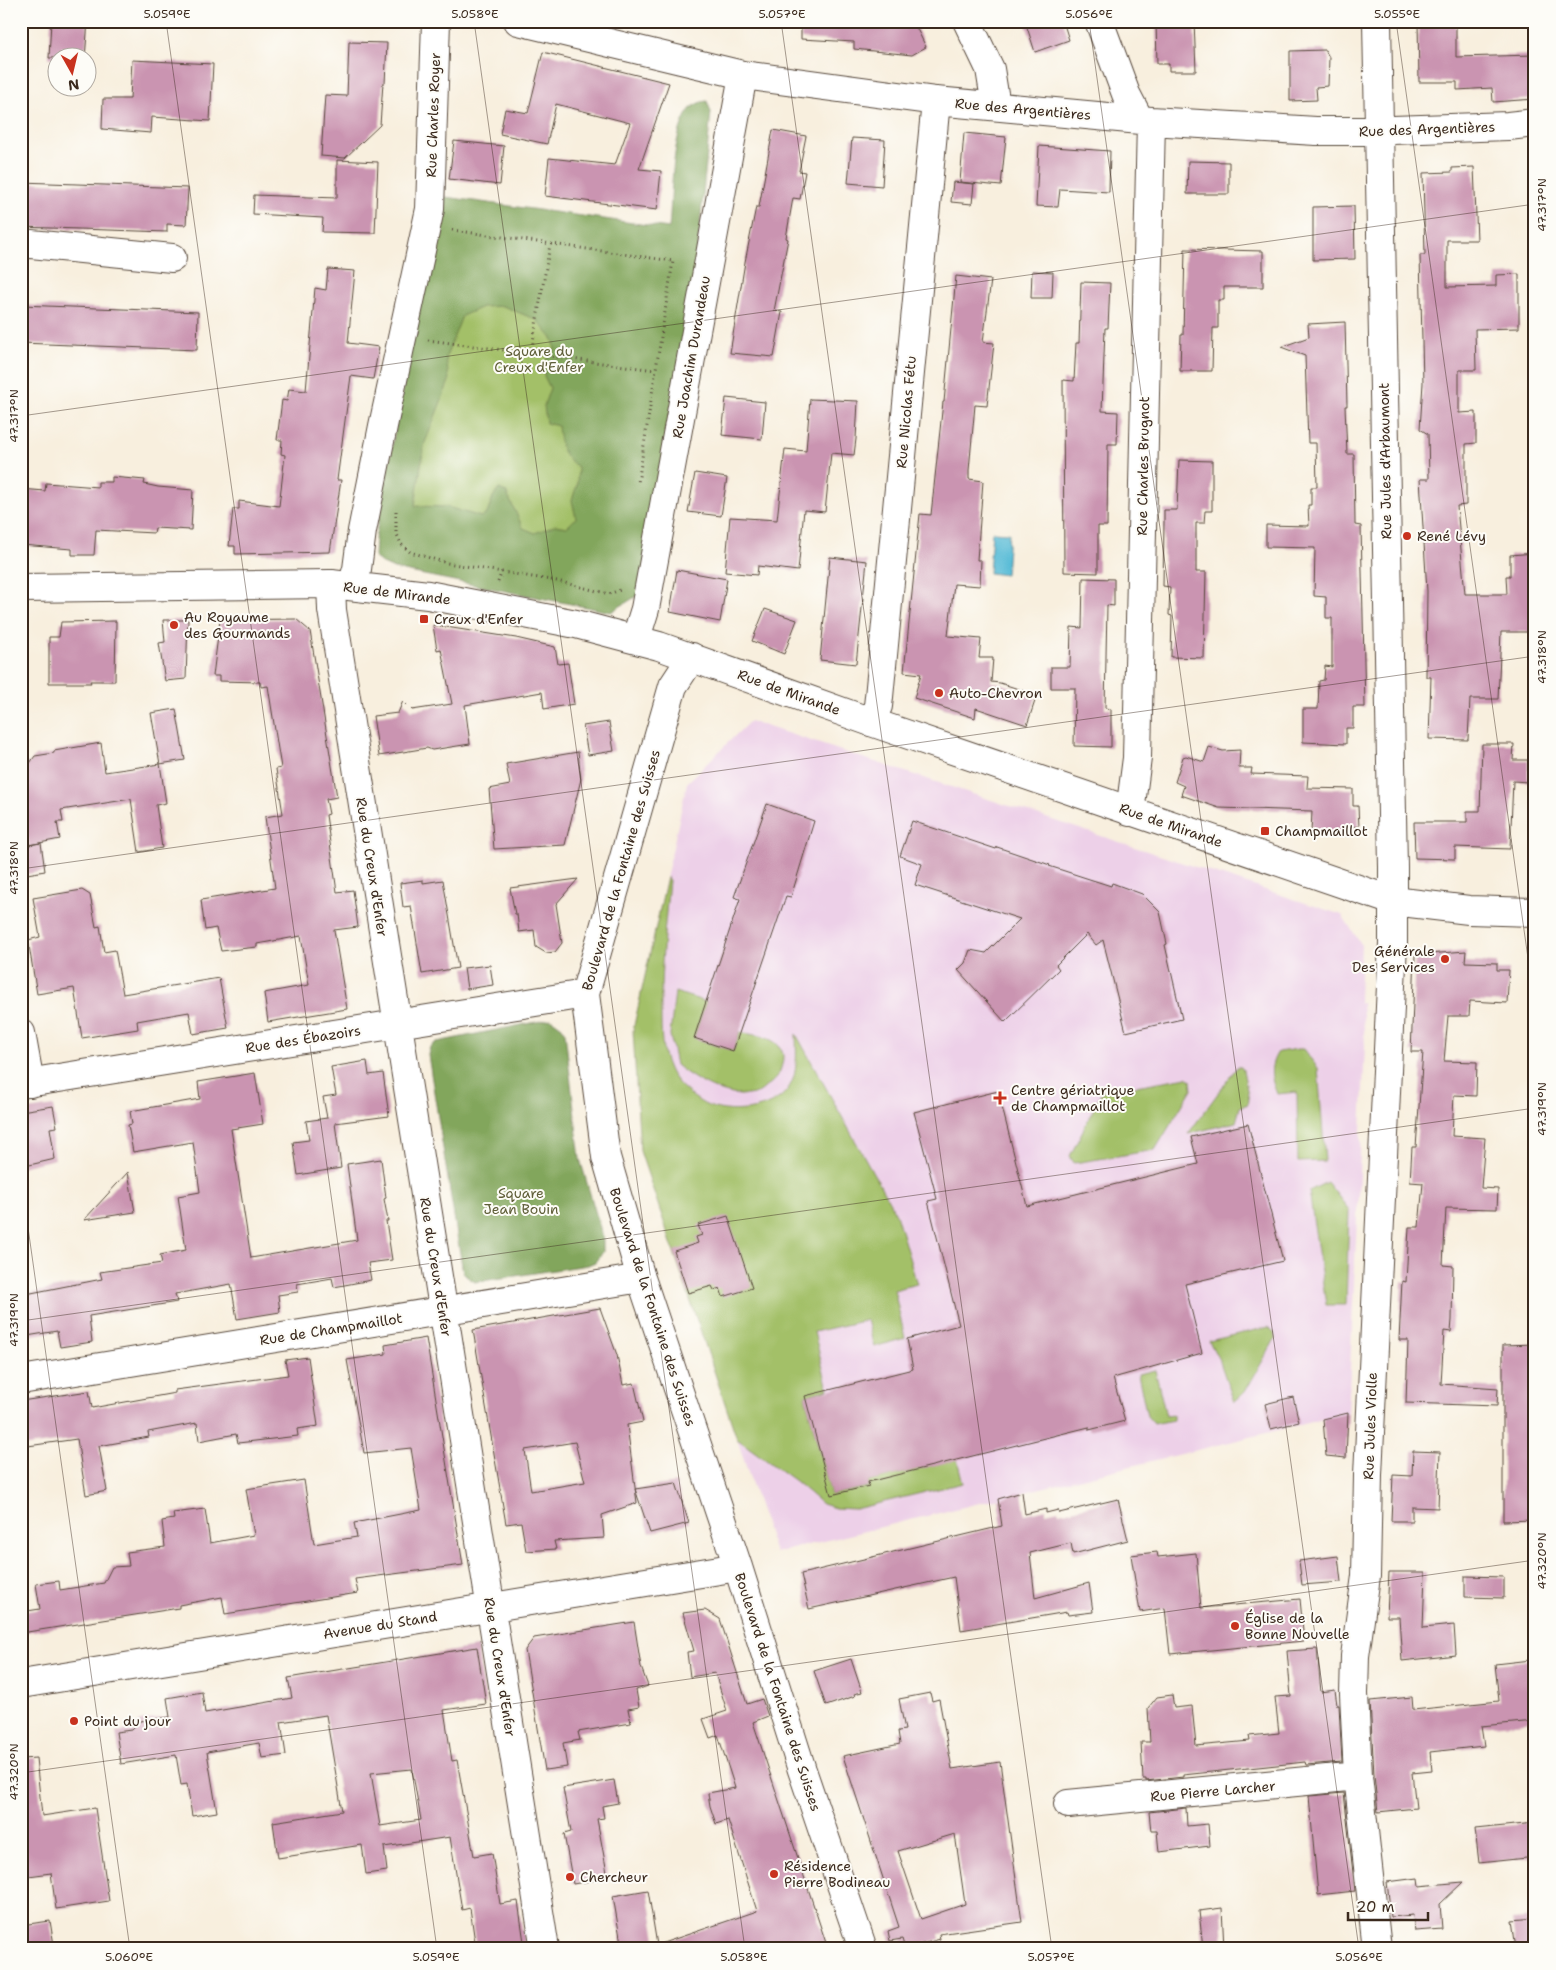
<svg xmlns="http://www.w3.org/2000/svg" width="1556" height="1970" font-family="'Shantell Sans',sans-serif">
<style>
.built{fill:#edd0e8}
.green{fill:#a3c067;stroke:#6f7542}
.forest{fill:#82a65c;stroke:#5e683d;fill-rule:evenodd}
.water{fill:#59bcd7;stroke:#4a737a}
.building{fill:#ca94b1;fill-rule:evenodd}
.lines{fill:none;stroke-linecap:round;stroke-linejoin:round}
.minor-casing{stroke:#57483b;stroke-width:30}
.major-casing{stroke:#57483b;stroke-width:30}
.path{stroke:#57483b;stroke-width:3;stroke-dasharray:1 4;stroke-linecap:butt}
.minor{stroke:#fff;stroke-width:28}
.major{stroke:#fff;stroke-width:28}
.ticks{fill:none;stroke:#3b2a1e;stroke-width:1;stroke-opacity:0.45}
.poi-dot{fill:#c8321e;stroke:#fdfcf7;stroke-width:2}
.labels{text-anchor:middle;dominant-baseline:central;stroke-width:4;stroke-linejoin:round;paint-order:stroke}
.street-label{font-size:14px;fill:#3b2a1e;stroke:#fdfcf7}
.park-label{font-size:14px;fill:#5f5e38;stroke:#fdfcf7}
.poi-label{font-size:14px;fill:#3b2a1e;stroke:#fdfcf7;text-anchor:start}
.neatline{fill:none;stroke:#3b2a1e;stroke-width:2}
.ticks-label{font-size:12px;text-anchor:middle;fill:#3b2a1e}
</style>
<rect width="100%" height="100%" fill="#fdfcf7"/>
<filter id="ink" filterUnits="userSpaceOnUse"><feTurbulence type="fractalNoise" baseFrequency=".02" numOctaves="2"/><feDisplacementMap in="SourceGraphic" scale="10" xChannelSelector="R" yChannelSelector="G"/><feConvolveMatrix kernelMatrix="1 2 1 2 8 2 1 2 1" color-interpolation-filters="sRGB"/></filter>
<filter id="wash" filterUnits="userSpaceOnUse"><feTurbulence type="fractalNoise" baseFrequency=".0096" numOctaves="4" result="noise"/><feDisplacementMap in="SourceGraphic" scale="20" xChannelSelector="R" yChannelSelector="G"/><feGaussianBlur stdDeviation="1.12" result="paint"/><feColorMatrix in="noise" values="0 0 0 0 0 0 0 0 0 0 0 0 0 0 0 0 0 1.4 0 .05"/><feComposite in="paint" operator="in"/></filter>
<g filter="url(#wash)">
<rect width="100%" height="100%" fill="#f8efde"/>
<path class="built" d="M750,721L1342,915L1361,944L1359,1003H1362L1365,1045L1348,1413L775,1553L674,1251L633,1030L687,783Z"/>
<path class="green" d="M439,205L681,245L626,580L386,554Z
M667,877L669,880C665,925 660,969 661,1013C661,1033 661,1051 669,1069C674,1082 692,1097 704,1104C727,1116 772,1112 788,1089C799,1073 796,1052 796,1034L896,1214L917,1284L894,1290L905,1338L874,1347L867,1320L814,1332L828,1389L805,1396L831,1495L868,1487V1482L957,1459L963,1483L855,1509L835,1508L822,1504L795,1481L737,1439L640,1151L633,1030Z
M675,992L706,1002L694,1038L733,1051L740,1032C752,1035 771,1036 779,1046C785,1053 783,1061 781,1068C779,1076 773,1082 767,1086C764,1088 761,1092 757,1093C732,1102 695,1081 676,1065L670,1035Z
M1298,1049H1303L1318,1068L1325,1161L1298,1162L1297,1092L1277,1094C1271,1079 1268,1067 1278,1052Z
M1237,1067H1241L1243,1070L1249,1100L1248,1104L1240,1107L1236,1122L1188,1134Z
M1187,1077L1191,1080L1192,1089L1155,1150L1074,1163L1070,1156L1102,1092Z
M1327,1182L1349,1210L1346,1305H1326L1309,1191Z
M1269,1327L1274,1332L1275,1339L1245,1392L1234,1402L1220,1362L1209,1341Z
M1155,1370L1166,1416L1173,1415V1420L1154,1424L1147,1416L1138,1374Z"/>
<path class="forest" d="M707,101L711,112L691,317L640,594L611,612L394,569L383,564L374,557L375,539L438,196L669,228C672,197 671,137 688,112C693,105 699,102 707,101ZM503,306L537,320L554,341L555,349L546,360L544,376L550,388L544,405L546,423L558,426C560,446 561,455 578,467L577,485L572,500L576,518L567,527L555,525L535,533L523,528L506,492L499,489L493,497L487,514L481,517L447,507L415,506L424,445L449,381L446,357L462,316L482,307Z
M551,1019L562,1027L565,1033L580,1159L603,1238V1252L595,1262L588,1265L475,1282L466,1276L463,1272L428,1055L430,1047L437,1042Z"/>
<path class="water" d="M992,532L1009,533L1006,575L989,573Z"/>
<g id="blocks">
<path class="building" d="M51,21H88L85,58H49Z
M801,21H913L926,47L912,55L854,49V42L801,39Z
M1025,21H1063L1069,40L1035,52Z
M1156,21H1194L1196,71H1169V64H1157Z
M1418,21H1456V57L1535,55V99L1493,102L1492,88L1457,90V82H1419Z
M349,42L387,43L385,83H383L380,125L345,158L321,156L325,95L347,96Z
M1325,50L1329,57L1328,86L1316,87L1317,100L1290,101V51Z
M543,52L669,83L639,169L661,171L657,210L545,196L549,158L615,165L630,123L556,104L547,144L500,134L505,109L528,113Z
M132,60L213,64L210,121L152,117L151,133L102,129L103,99H130Z
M773,130L806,136L799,171L805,172L800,199L793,198L786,238L788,239L774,311L782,312L774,357L730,353L745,262L756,207H759Z
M964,133L1006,137L1001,186L960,182Z
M852,138L885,140L882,186L848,183Z
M454,141L504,146L500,185L449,179Z
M1039,146L1110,151L1109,192L1060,189L1058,207L1036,206Z
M337,160L378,162L375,233L322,232L323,218L253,214L254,195L337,198Z
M1188,161L1229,162V194H1187Z
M1474,167L1477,240H1447V287L1496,286V275L1519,274V328L1475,329L1476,370H1459V413L1476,412V443L1466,444V505L1457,506L1465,594H1507L1506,576H1510V555L1535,553V632H1501L1498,699H1470L1468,740L1429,739L1431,677H1426L1427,591L1420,479H1429L1428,434L1420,429L1423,383L1420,255H1425L1423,173L1452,172V168Z
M21,182L188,188L186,225L167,224V232L21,227Z
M953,182L974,184L972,204L951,202Z
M1354,206L1355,259L1313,260V207Z
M1185,249L1263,251V287H1224V300H1218V328H1213L1212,371H1180L1181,335H1183Z
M328,269L355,271L348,343L379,347L373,379L351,376L337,480H341L330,552L235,554V546H229L233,509H239V501L279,506L285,455L281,454L282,440H277L282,400L287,401L289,389L306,391L315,288L326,290Z
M1032,271L1053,272L1052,298H1031Z
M956,276L991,280L983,342L994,343L987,406L975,405L969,470V479L983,481L977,560H981L980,586L954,584L948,636L981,639L979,658H993L991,682L1000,683L1037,695L1027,725L976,708L975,718L914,698L921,674L904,672L920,514L931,515L943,402H944Z
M1081,282L1110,283L1108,328H1105L1102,411L1118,412L1117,444H1108L1107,526H1098V573L1064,572L1063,380L1074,381L1076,343H1079Z
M21,305L198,312L197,350L21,343Z
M1345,322L1347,406H1345L1347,454H1354L1355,525L1361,526L1365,707H1353V728H1346V744L1303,742V709H1318L1319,681L1324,680L1325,666L1332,667V618H1326V597L1314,596L1315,548L1266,547V525L1309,526L1308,505H1311V487H1317L1316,443H1308L1305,356L1281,347L1309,337L1308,324Z
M726,398L765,402L762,439L722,435Z
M810,399L858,401L856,439L854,455L831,453L825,512L804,510L798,571L758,566L757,575L725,572L730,517L777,520L785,449L806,451Z
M1179,460L1212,461V511H1205L1204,523H1196V572H1206L1204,658L1171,657L1172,616L1169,615L1170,587L1163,586L1164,522V510H1177Z
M695,473L727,478L721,516L688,512Z
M112,477L145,480L144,484L158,487L193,490L191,530L155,528L154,533L96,530L94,555H72V549L21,545V489L45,491L46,483L98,487V482H112Z
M830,557L867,561L856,664L820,660Z
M677,570L727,579L720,622L670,612Z
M1083,578L1114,579V606L1107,605L1105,708L1111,709V747L1074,746L1075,688H1051V667H1070L1071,627L1082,628Z
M765,609L797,620L784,654L752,641Z
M296,619L310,631L337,797L326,799L329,814L326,815L337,892L353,890L358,927L334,930L347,1009L268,1022L264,993L309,985L301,936L257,944V947L221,951L216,928L205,930L201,900L275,888L265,817L283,814L276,769L281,768L268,686L261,687L260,682L219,681V676H213L220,620Z
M163,620H188L186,679L165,681L159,643L165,642Z
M116,621L115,681H90L91,683H49V637H59L61,622Z
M433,625L516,638L555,647L558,664L568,663L574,704L544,709L542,692L465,705L470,744L432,750L427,748L379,756L373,716L398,713L403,701L412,710L452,704L441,649L437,650Z
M176,709L185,760L160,764L166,803L156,805L162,848L139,852L131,799L61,810L63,822H57L60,839L29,845L21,799V763H30L35,756L54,753V751L101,743L105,772L160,764L151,713Z
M609,722L614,751L588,755L583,726Z
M1482,744H1514L1513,760H1528V782L1513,781L1510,849L1455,847V859L1415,858L1414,822H1467V811H1480Z
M1209,747L1223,751L1240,750L1239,768H1252L1251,774L1308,776L1307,788L1353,789V806H1358L1359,827L1351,826L1350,836L1311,833L1312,811L1219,808L1181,795L1184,786L1175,782L1183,757L1186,756L1204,762Z
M578,752L581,779L565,845L494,849L489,789L510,785L506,764Z
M767,804L814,821L791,897L786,896L733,1051L694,1038L740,899L734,897Z
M912,821L996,849L997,847L1050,865L1049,866L1111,886L1112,883L1142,894L1160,912L1167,944L1165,945L1182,1019L1126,1032L1103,940L1096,945L1087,934L1056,965L1059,969L1005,1022L958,970L965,963L970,950L986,953L1020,919L915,885L922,864L900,856Z
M41,843L45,871L21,875V846Z
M578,879L556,904L562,943L555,952L546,953L536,947L534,930L519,932L517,914H515L510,888Z
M423,880V883L443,880L458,968L422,974L411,906L403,907L400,883Z
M82,890L90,895L96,927L100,926L104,952L115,950L123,994L219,978L228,1028L193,1034L189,1012L137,1021L138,1029L82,1038L74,988L37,994L28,940L40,937L33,898Z
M1466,951L1465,962L1497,963V970H1509L1507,1003L1470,1001L1469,1016H1448L1444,1061L1477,1062L1476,1096L1454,1095L1452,1136L1485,1138L1481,1188L1498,1189L1497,1209L1446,1208L1443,1265L1453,1266L1452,1320L1451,1332L1444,1331L1441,1384L1498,1388L1497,1406L1406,1403L1408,1340H1399L1402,1281L1406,1282L1409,1227H1419L1423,1183L1410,1182L1412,1147H1416L1423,1052H1411L1415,955Z
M490,965L493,985L467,989L464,968Z
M367,1061L369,1075L383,1073L389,1116L335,1123L341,1168L298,1175L293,1142L309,1140L306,1121L327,1118L323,1097L336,1095L331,1067Z
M255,1073L263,1124L231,1129L251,1258L357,1240L347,1164L381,1159L386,1198L384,1199L388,1221H386L392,1260L368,1263L371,1280L334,1287L332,1278L297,1284L298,1292L278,1295L280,1312L237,1319L231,1284L175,1294L177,1302L89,1316L92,1342L60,1347L57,1331L21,1337V1295L102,1279L100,1272L162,1263L160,1255L186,1250L178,1196L200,1192L193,1142L133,1152L128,1125L132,1124L130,1111L200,1099L198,1082Z
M998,1091L1027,1206L1198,1164L1191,1137L1248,1124L1283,1261L1185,1284L1202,1353L1113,1378L1125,1421L1089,1430V1427L868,1482L869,1486L831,1495L805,1396L913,1369L907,1339L959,1325L928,1201L937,1199L914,1112Z
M53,1106L57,1127L50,1128L55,1159L21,1167V1111Z
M128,1172L135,1212L84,1220Z
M728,1216L752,1288L723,1297L720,1288L714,1290L712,1286L688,1293L674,1251L698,1243L696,1237L702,1235L698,1225Z
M600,1308L617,1355L623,1385L634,1383L643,1422L627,1425L637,1503L602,1515L604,1538L554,1541L556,1549L526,1551L521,1522L506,1524L473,1330ZM575,1442L585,1482L531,1491L525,1450Z
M426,1338L463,1565L355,1579L358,1593L225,1614L222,1597L179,1605V1608L21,1633V1612L40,1609L36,1584L59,1581L60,1590L104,1583L112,1567L129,1566L127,1552L165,1547L162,1521L174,1519L173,1513L205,1509L210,1543L254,1535L246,1489L304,1480L314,1544L357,1537L354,1523L421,1510L411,1448L364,1453L347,1360L386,1354L385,1345Z
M1535,1344V1520L1503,1521V1345Z
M308,1357L318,1426L297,1429L298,1436L238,1443L236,1434L199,1441L197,1423L148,1432L149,1437L99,1446L107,1491L86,1495L77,1439L21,1447V1401L89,1391L92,1408L175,1393V1390L288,1375L285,1360Z
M1293,1397L1299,1422L1271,1429L1265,1404Z
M1348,1413L1346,1458L1326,1456L1323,1419Z
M1413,1451L1440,1452L1438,1508L1412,1507V1521H1391L1393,1475L1412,1476Z
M676,1483L689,1523L650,1533L635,1489Z
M1022,1492L1025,1514L1046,1509V1513L1058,1510L1059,1513L1118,1499L1128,1540L1073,1554L1071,1543L1030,1553L1035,1598L1089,1583L1093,1612L1068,1615L1067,1612L961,1630L954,1577L809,1609L801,1574L1002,1526L998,1499Z
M1157,1552L1158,1557L1196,1553L1201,1608L1300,1599L1304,1641L1170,1654L1165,1608L1140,1612L1131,1555Z
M1338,1556L1341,1582L1302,1585L1299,1561Z
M1389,1572H1425L1423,1628L1454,1625L1456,1655L1402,1661L1399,1617H1387Z
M1465,1576L1504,1577V1598L1465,1597Z
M705,1610L720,1619L747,1704L762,1699L768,1716L753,1722L828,1949H622L613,1896L648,1890L657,1945L757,1911L728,1820L716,1824L710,1806L708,1793L735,1788L718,1735L710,1738L703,1719L727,1711L715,1673L690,1677L687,1652L694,1651L683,1613Z
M634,1622L641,1667L648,1686L636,1690L639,1707L628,1709L631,1723L578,1732L580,1740L563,1743L567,1767L545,1770L525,1650L534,1638Z
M477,1647L486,1704L444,1710L452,1761L457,1760L474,1856L492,1853L500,1904L518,1901L525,1949H476L470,1908L462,1910L450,1837L384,1847L387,1871L366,1874L362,1845L278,1858L273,1822L342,1811L326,1715L281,1722L286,1755L262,1758L259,1743L207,1752L217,1812L192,1816L187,1784L181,1785L176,1755L121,1764L116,1732L131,1730L140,1721L170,1717L167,1698L202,1692L205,1713L292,1698L288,1678ZM412,1769L421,1820L380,1826L371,1773Z
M1317,1649L1321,1692L1335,1690L1337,1705H1339L1342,1762L1306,1765L1305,1762L1183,1775V1777L1146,1781V1779H1143L1141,1742H1150L1148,1708L1157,1697L1172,1695L1174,1708L1192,1706L1196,1746L1250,1741L1249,1736L1279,1733L1275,1697L1291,1696L1287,1651Z
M851,1659L862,1692L854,1694L855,1696L826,1706L814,1671Z
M1530,1660L1535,1702V1721L1481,1726L1484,1746L1430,1752L1432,1771L1412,1773L1416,1808L1378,1812L1374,1775L1370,1701L1412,1697L1413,1710L1499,1701L1495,1664Z
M930,1693L932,1701L939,1699L952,1769L1000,1762L1022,1922L939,1934L940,1939L905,1949L902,1939L890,1941L888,1931L899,1927L843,1756L900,1744L898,1731L905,1730L899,1699ZM955,1834L965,1904L921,1919L898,1851Z
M36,1758L42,1816L95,1808L109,1901L56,1909L51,1873L21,1877V1759Z
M614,1780L618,1803L602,1806L604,1818L597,1819L608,1878L573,1884L564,1834L571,1832L563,1788Z
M1344,1793L1355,1891L1318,1895L1309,1796Z
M1186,1808L1187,1826L1208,1824L1210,1846L1159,1852L1157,1831H1151L1149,1812Z
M1535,1823V1857L1479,1863L1475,1829Z
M1418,1878L1419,1886L1463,1882L1440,1904L1442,1929L1415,1931L1413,1915L1391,1917L1387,1882Z
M1222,1908L1224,1949H1203L1199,1911Z
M1535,1918V1949H1516L1512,1920Z
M50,1921L54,1945L21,1949V1925Z"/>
</g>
</g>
<g filter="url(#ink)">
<use href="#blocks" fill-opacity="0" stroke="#57483b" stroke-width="1"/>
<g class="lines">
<g class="minor-casing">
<path id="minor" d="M518,21L743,75L936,101L1151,121L1316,131H1364L1508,126L1535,123
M967,21L990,69L996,106
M1099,21L1126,94L1139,119
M1377,21L1393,867V943L1368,1475L1366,1576L1355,1656L1354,1694L1358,1776L1377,1949
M21,243L172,258
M331,584L332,610L545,1949
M352,586L357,569L362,531L383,426L430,209L436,21
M636,638L645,609L743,75
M692,657L673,686L585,994L606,1157L641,1278L738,1567L802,1770L863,1949
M871,722L878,706L879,697L936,101
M1130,812L1137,758L1151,121
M21,1033L30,1083
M21,1084L585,994
M21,1380L641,1278
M21,1684L738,1567
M1068,1804L1358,1776"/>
</g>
<g class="major-casing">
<path id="major" d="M21,588L331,584L428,595L576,624L659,646L871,722L1393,901L1469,910L1535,912"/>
</g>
<path class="path" d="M452,230L673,261L638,483
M428,340L655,370
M531,353L550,245
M396,511V532L401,544L410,552L447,563L557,581L609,594L620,590
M498,582L502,571"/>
<use href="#minor" class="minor"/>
<use href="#major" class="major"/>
</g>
</g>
<path class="ticks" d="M166,21L437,1949M474,21L745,1949M781,21L1052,1949M1089,21L1359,1949M1396,21L1535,1008M21,416L1535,204M21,869L1535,656M21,1178L130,1949M21,1321L1535,1108M21,1773L1535,1560"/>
<g class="poi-dot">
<circle cx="1407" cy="536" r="5"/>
<rect x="419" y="614" width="10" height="10" rx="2.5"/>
<circle cx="174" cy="625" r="5"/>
<circle cx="939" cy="693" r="5"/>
<rect x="1260" y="826" width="10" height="10" rx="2.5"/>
<circle cx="1445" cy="959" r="5"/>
<path d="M997.5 1090.5h5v5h5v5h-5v5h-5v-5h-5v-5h5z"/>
<circle cx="1235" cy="1626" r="5"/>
<circle cx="74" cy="1721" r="5"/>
<circle cx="774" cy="1874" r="5"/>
<circle cx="570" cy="1877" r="5"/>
</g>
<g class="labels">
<g class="street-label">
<text transform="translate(1023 109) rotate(5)">Rue des Argentières</text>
<text transform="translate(433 115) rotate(-88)">Rue Charles Royer</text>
<text transform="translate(1427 129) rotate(-2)">Rue des Argentières</text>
<text transform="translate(691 357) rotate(-80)">Rue Joachim Durandeau</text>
<text transform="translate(906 412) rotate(-85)">Rue Nicolas Fétu</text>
<text transform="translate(1385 461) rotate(-91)">Rue Jules d'Arbaumont</text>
<text transform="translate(1143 466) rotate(-89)">Rue Charles Brugnot</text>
<text transform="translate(397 593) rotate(7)">Rue de Mirande</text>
<text transform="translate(789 692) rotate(20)">Rue de Mirande</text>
<text transform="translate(1171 825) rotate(19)">Rue de Mirande</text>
<text transform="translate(372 867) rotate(81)">Rue du Creux d'Enfer</text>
<text transform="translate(621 870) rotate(-74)">Boulevard de la Fontaine des Suisses</text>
<text transform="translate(303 1039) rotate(-9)">Rue des Ébazoirs</text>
<text transform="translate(436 1267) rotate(81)">Rue du Creux d'Enfer</text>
<text transform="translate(653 1307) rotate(72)">Boulevard de la Fontaine des Suisses</text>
<text transform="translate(331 1329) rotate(-9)">Rue de Champmaillot</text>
<text transform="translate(1370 1426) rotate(-88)">Rue Jules Violle</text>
<text transform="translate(380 1625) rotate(-9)">Avenue du Stand</text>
<text transform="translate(500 1667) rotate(81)">Rue du Creux d'Enfer</text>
<text transform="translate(778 1692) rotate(72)">Boulevard de la Fontaine des Suisses</text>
<text transform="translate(1213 1791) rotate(-5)">Rue Pierre Larcher</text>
</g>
<g class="park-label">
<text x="539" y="351">Square du<tspan x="539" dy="16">Creux d'Enfer</tspan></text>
<text x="521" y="1193">Square<tspan x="521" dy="16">Jean Bouin</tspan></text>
</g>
<g class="poi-label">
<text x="1417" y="536">René Lévy</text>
<text x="184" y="617">Au Royaume<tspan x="184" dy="16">des Gourmands</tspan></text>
<text x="434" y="619">Creux d'Enfer</text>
<text x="949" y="693">Auto-Chevron</text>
<text x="1275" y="831">Champmaillot</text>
<text x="1435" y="951" text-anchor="end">Générale<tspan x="1435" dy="16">Des Services</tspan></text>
<text x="1011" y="1090">Centre gériatrique<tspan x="1011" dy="16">de Champmaillot</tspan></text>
<text x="1245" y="1618">Église de la<tspan x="1245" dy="16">Bonne Nouvelle</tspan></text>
<text x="84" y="1721">Point du jour</text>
<text x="784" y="1866">Résidence<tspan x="784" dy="16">Pierre Bodineau</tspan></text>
<text x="580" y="1877">Chercheur</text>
</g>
</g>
<rect width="1556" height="1970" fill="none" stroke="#fdfcf7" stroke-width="55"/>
<g transform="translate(72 72) rotate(172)"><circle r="24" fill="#fdfcf7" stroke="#afa8a0"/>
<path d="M0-4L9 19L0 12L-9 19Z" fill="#c8321e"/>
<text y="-8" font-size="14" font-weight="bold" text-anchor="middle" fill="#3b2a1e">N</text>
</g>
<path d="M1348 1912v8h80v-8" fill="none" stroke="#3b2a1e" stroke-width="2.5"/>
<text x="1356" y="1912" font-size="15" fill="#3b2a1e" stroke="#fdfcf7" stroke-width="4" paint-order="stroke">20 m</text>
<rect x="28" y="28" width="1500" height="1914" class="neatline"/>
<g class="ticks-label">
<text x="167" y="18">5.059°E</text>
<text x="475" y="18">5.058°E</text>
<text x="782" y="18">5.057°E</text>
<text x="1089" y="18">5.056°E</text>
<text x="1397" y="18">5.055°E</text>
<text transform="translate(1542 205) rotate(-90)" y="4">47.317°N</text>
<text transform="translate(14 416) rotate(-90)" y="4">47.317°N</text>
<text transform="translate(1542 657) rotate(-90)" y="4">47.318°N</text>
<text transform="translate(14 868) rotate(-90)" y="4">47.318°N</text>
<text transform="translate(1542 1109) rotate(-90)" y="4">47.319°N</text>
<text transform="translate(14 1320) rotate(-90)" y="4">47.319°N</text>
<text transform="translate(1542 1561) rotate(-90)" y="4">47.320°N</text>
<text transform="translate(14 1772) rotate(-90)" y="4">47.320°N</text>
<text x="129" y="1961">5.060°E</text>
<text x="436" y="1961">5.059°E</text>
<text x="744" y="1961">5.058°E</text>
<text x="1051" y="1961">5.057°E</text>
<text x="1359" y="1961">5.056°E</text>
</g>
</svg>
